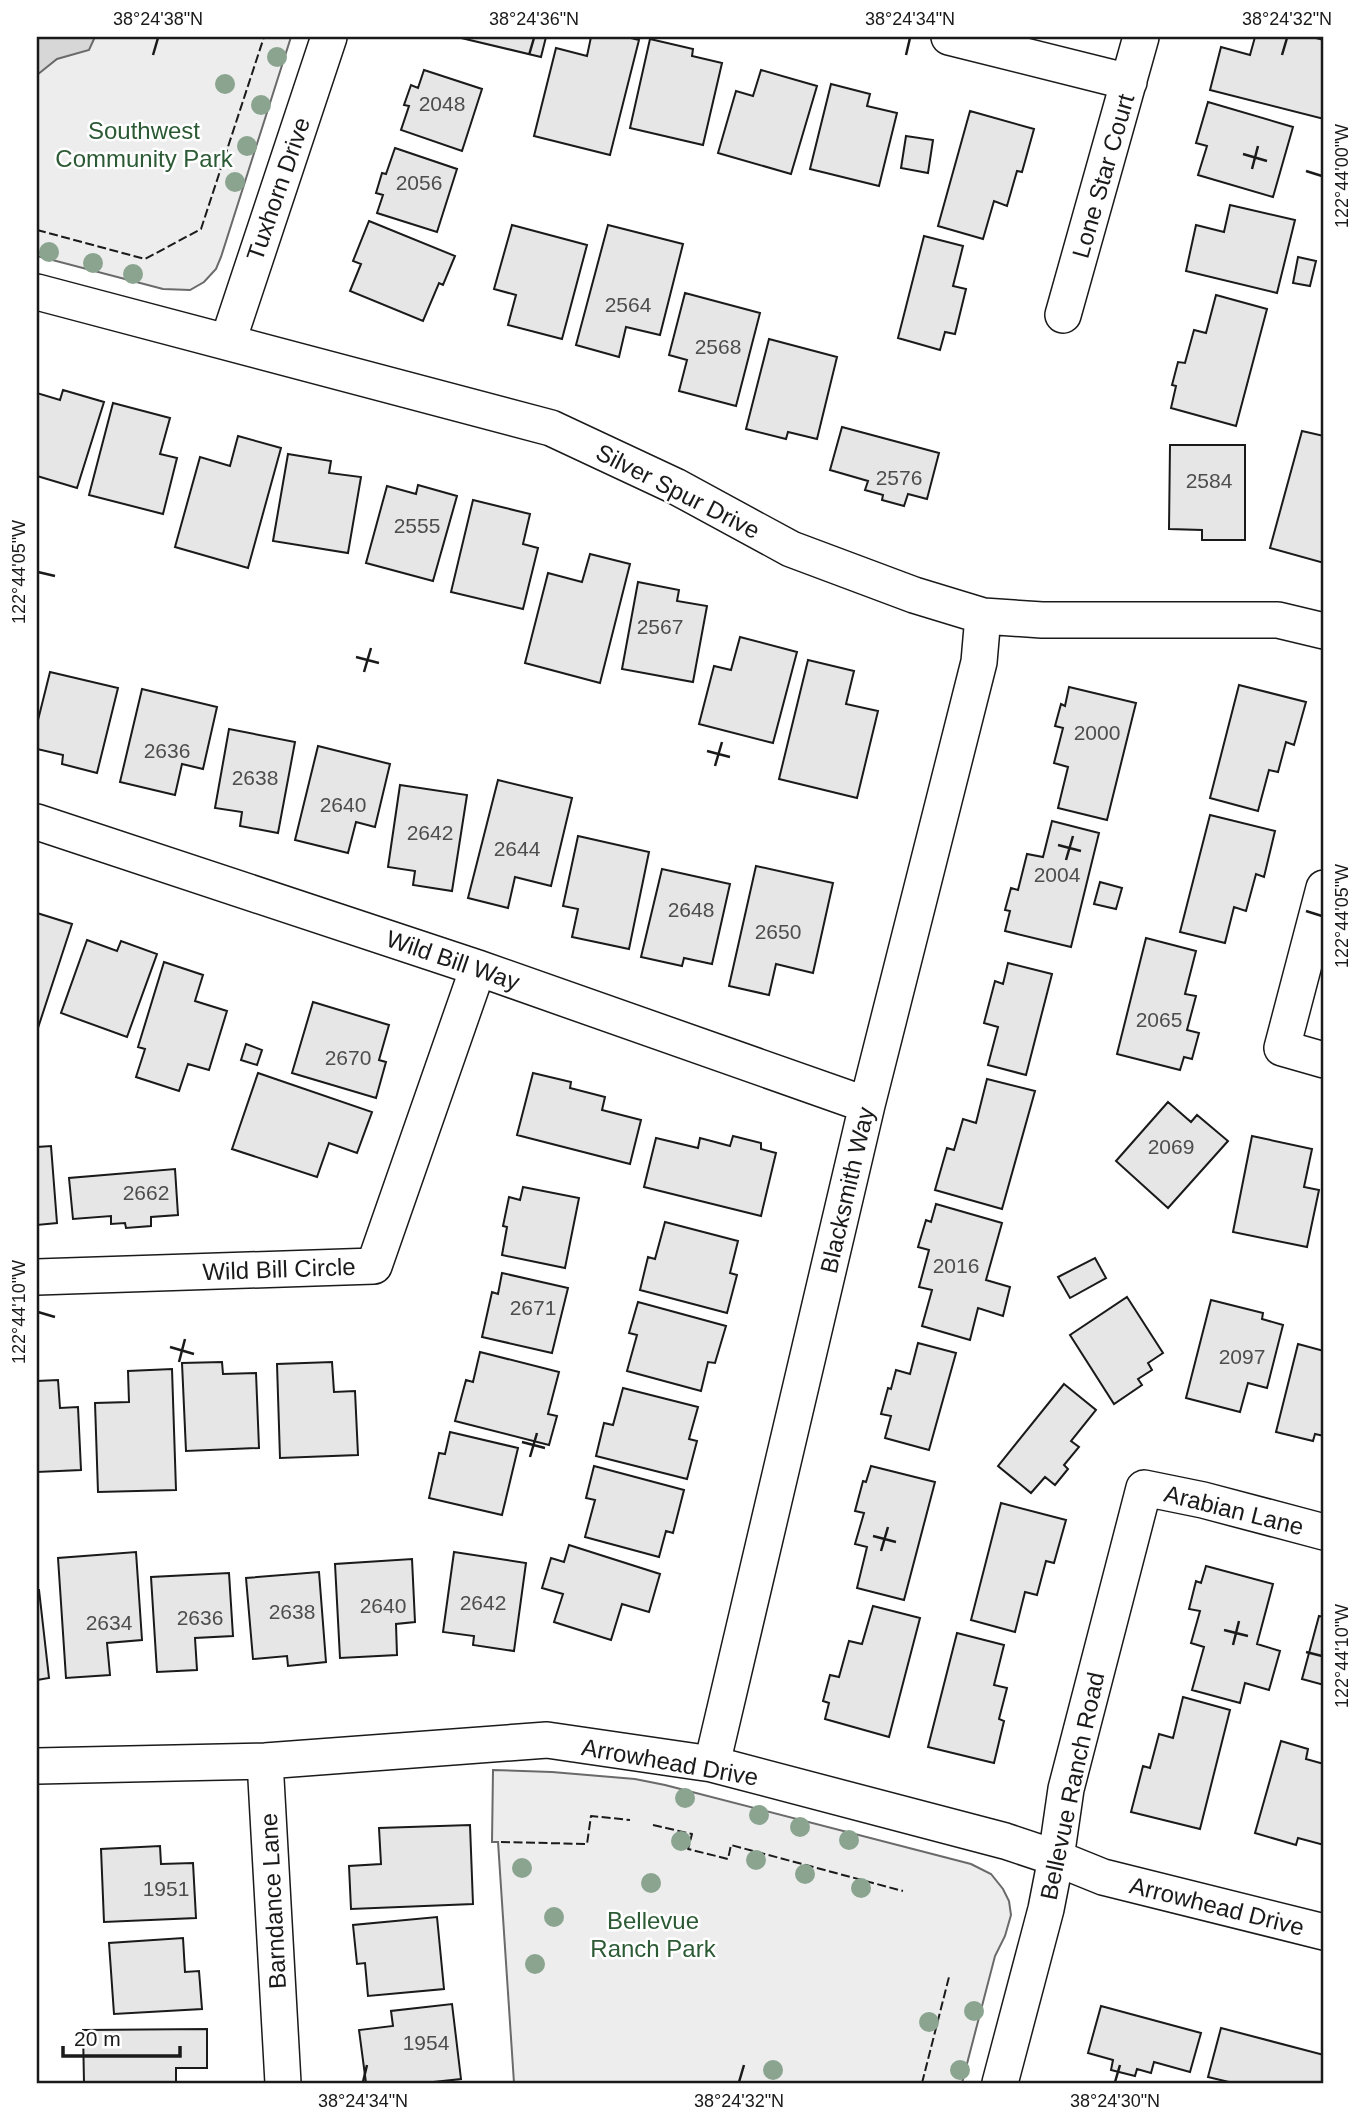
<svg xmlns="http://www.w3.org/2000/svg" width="1361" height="2120" font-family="Arial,sans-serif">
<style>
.built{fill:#ededed;stroke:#6a6a6a;stroke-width:2}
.water{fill:#d7d7d7;stroke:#6a6a6a;stroke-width:2}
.building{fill:#e6e6e6;stroke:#1a1a1a;stroke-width:2}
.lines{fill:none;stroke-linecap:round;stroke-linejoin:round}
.minor-casing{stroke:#1a1a1a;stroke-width:38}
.minor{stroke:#fff;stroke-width:35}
.fence{stroke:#1a1a1a;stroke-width:2;stroke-dasharray:9 3.5;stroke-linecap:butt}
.tree{fill:#8aa48f}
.ticks{fill:none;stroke:#1a1a1a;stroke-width:2.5}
.labels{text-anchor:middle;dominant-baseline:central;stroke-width:5;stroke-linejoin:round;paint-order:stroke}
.number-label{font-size:21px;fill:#4d4d4d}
.park-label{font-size:24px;fill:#2b5a34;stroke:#fff}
.street-label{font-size:24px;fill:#1a1a1a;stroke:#fff}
.neatline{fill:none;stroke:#1a1a1a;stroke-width:2.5}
.ticks-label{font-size:18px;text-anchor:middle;fill:#1a1a1a}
</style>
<rect width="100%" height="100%" fill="#fff"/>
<path class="built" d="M37,37H291L221,257L216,269L204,282L190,290L163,289L37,256Z
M493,1770L552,1772L635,1779L665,1785L971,1864L991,1874L1003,1889L1009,1901L1011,1915L1005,1936L995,1956L962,2083H514L498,1842H492Z"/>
<path class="water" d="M37,37H94V39L89,50L57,59L37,75Z"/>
<path class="building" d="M457,37H546L541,57Z
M591,37H627L639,40L610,155L534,136L556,48L587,56Z
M1255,37H1312L1324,40V119L1210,90L1221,47L1250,55Z
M650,39L693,49L692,56L722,63L703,145L630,128Z
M424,70L482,89L462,151L401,130L409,106L404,105L411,85L418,88Z
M761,70L817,86L791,174L718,153L736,91L753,96Z
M831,84L870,94L867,106L897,113L879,186L810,169Z
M1208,102L1293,127L1273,197L1198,175L1207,146L1196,143Z
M970,111L1034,129L1022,172L1017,171L1007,206L994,201L983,239L938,226Z
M906,136L933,140L928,173L901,168Z
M395,148L457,169L437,232L377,213L383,195L376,193L382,173L386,174Z
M1230,205L1295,220L1277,293L1186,271L1196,225L1224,232Z
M369,221L455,256L443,285L439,283L423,321L350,291L361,264L353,261Z
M512,225L587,245L562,339L508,325L516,295L494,289Z
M608,225L683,244L660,335L626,327L619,357L576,345Z
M924,236L963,246L953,286L966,289L955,334L945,332L940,350L898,338Z
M1298,257L1316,261L1310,286L1293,283Z
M685,293L760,313L736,406L679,391L687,360L669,355Z
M1216,295L1267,309L1236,426L1171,408L1176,386L1172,385L1178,362L1185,363L1194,330L1206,333Z
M769,339L837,357L817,439L788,432L786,439L746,429Z
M63,390L104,402L77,488L37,476V393L60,400Z
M113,403L170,418L160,454L177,458L163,514L89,495Z
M842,427L939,453L927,499L908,494L904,506L882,500L883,495L865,490L868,481L830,470Z
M1302,431L1324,436V563L1270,548Z
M238,436L281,448L248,568L175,547L200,457L230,466Z
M1170,445H1245V540H1202V530L1169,529Z
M288,454L331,461L329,473L361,477L348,553L273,541Z
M418,485L457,496L433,581L366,563L387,486L416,494Z
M473,500L530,514L523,544L538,548L523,609L451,592Z
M590,554L630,564L600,683L525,663L548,573L582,582Z
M638,582L679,590L677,601L707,606L693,682L622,669Z
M740,637L797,652L773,743L699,724L714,666L731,670Z
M808,660L854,671L846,704L878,711L857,798L779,779Z
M50,672L118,688L97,773L62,764L63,755L37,749V724Z
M1239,685L1306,702L1294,745L1286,742L1278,772L1269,770L1258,811L1210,798Z
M1069,687L1136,703L1107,820L1058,808L1068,767L1054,763L1063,728L1055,726L1061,704L1065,706Z
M142,689L217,707L203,769L182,764L175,795L120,782Z
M229,729L295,742L278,833L240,826L242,812L215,808Z
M318,746L390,764L375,827L356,822L348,853L295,840Z
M498,780L572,798L551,886L515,877L508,908L468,898Z
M400,785L467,795L452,891L413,885L415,871L388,867Z
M1210,815L1275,831L1264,877L1256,874L1246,911L1234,907L1225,943L1180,932Z
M1052,821L1099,833L1071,947L1005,931L1010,911L1005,910L1011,888L1018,890L1027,854L1043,857Z
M578,836L649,852L629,949L572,937L578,909L563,906Z
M756,866L833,883L813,973L776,964L769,995L729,986Z
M662,869L730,884L712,964L684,958L682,966L641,957Z
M1100,882L1122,888L1116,909L1094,904Z
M37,913L72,924L37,1031Z
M1146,938L1196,951L1185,994L1196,996L1187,1030L1199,1033L1192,1059L1184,1057L1180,1070L1117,1054Z
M87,940L117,951L121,941L157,954L127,1037L61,1013Z
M164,962L203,975L195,1001L227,1011L209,1070L188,1064L179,1091L136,1077L145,1049L138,1047Z
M1008,963L1052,974L1026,1075L988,1065L998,1027L984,1023L995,981L1003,984Z
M313,1002L389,1025L379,1060L386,1062L376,1098L292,1073Z
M246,1044L262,1050L257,1065L241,1060Z
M258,1073L372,1112L357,1153L329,1143L317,1177L232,1149Z
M533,1073L571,1082L570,1088L605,1097L602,1110L641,1120L630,1164L517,1135Z
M987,1079L1035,1091L1002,1209L935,1190L947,1148L954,1150L963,1119L976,1123Z
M1168,1102L1191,1122L1197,1115L1228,1141L1168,1208L1116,1161Z
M733,1136L761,1143V1149L776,1153L761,1216L644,1187L656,1138L698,1148L700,1138L730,1146Z
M1252,1136L1312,1149L1304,1187L1319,1190L1307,1247L1233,1232Z
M51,1146L57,1223L37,1225V1147Z
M175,1169L178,1215L151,1217V1226L126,1228L125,1223L111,1224V1216L73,1219L69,1178Z
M523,1187L579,1198L565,1268L502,1255L507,1227L503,1226L509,1197L520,1200Z
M936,1204L1002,1223L986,1280L1010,1287L1003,1316L978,1308L970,1340L922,1326L932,1290L919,1287L929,1250L918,1247L926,1220L931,1222Z
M665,1222L738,1241L730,1273L737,1275L727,1313L640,1290L648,1257L655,1259Z
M1095,1258L1106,1278L1070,1298L1058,1277Z
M502,1273L568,1288L552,1353L482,1337L492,1292L498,1294Z
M1127,1297L1163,1353L1148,1363L1152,1370L1138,1379L1142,1385L1114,1404L1070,1335Z
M1211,1300L1263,1313L1262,1319L1283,1325L1267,1388L1248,1383L1240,1412L1186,1398Z
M638,1302L726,1326L715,1363L708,1362L701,1391L627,1371L637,1335L629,1333Z
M918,1343L956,1353L929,1450L885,1438L891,1416L881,1414L888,1388L891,1389L896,1370L910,1374Z
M1298,1344L1324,1351V1436L1315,1434L1313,1441L1276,1432Z
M480,1352L559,1372L548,1414L557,1416L549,1445L455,1421L466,1380L473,1382Z
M222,1362L223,1374L256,1373L259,1448L186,1451L182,1363Z
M332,1362L334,1392L355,1391L358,1455L280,1458L277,1364Z
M172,1369L176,1490L98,1492L95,1403L129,1402L128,1371Z
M58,1380L60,1408L78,1407L81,1470L37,1472V1381Z
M1064,1384L1096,1410L1071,1441L1079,1447L1064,1465L1068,1469L1055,1485L1045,1477L1031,1493L998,1466Z
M623,1388L698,1407L689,1439L697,1441L687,1479L596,1456L604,1423L613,1425Z
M450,1432L518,1448L502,1515L429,1498L439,1453L445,1454Z
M594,1466L684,1490L673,1533L666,1531L659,1557L585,1537L595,1500L586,1498Z
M871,1466L935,1482L904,1600L857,1588L867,1547L855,1544L864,1513L855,1511L863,1481L866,1482Z
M1001,1503L1066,1520L1054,1563L1046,1561L1037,1595L1025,1592L1015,1632L971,1620Z
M569,1545L660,1574L649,1612L622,1604L611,1640L554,1622L563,1594L542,1588L551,1558L564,1562Z
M136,1552L142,1640L107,1643L110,1675L66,1678L58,1558Z
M454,1552L526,1563L514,1651L473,1645L474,1636L443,1632Z
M412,1559L415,1622L396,1624L397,1655L340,1658L335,1564Z
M1206,1566L1273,1584L1257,1644L1280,1651L1269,1690L1245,1683L1240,1703L1192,1690L1204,1647L1191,1643L1200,1611L1189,1609L1196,1581L1201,1583Z
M319,1572L326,1662L288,1666L287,1656L253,1659L246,1578Z
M229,1573L233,1636L195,1638L197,1670L157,1672L151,1577Z
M37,1590H39L49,1678L37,1680Z
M873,1606L920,1618L889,1737L825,1719L829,1703L823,1701L830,1675L839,1677L849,1641L862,1644Z
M1319,1616L1324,1617V1685L1302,1679Z
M957,1633L1004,1645L994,1685L1007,1688L999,1719L1004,1721L994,1763L928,1747Z
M1183,1697L1230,1710L1200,1829L1131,1812L1143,1766L1150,1768L1159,1734L1173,1738Z
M1281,1741L1308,1749L1306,1759L1324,1764V1845L1298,1838L1296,1845L1255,1833Z
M470,1825L473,1904L351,1909L349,1866L381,1864L379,1828Z
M160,1846L161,1864L193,1863L196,1918L104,1922L101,1849Z
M437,1917L444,1989L368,1996L365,1963L357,1964L353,1925Z
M183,1938L185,1972L199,1971L202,2009L114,2014L109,1943Z
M452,2004L461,2079L424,2083H366L359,2030L393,2026L391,2011Z
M1101,2006L1201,2033L1190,2072L1154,2062L1151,2073L1137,2069L1135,2076L1111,2070L1113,2060L1088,2053Z
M1221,2028L1324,2055V2083H1233L1208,2077Z
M207,2029V2068H176V2083H84L83,2030Z"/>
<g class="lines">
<g class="minor-casing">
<path id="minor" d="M949,37L1129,82
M37,292L551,428L675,486L791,549L914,595L983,616L1042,620H1278L1324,631
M1063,315L1141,37
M228,341L329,37
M37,822L478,968L867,1105
M1324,888L1282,1048L1324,1060
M37,1277L374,1266L478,968
M265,1761L283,2083
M712,1764L867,1105L979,662L983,616
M37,1766L265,1761L547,1740L712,1764L1005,1841L1056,1858L1103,1877L1324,1932
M1000,2083L1046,1909L1056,1858L1066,1789L1144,1488L1203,1500L1324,1532"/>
</g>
<use href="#minor" class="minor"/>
<path class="fence" d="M37,230L145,259L201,229L264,37
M653,1825L692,1834L688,1849L728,1859L731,1845L903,1891
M501,1842L587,1844L591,1816L630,1820
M922,2083L949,1977"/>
</g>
<g class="tree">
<circle cx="277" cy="57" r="10"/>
<circle cx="225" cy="84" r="10"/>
<circle cx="261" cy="105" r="10"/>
<circle cx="247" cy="146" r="10"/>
<circle cx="235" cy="182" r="10"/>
<circle cx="49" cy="252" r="10"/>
<circle cx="93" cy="263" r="10"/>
<circle cx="133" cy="274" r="10"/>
<circle cx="685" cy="1798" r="10"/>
<circle cx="759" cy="1815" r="10"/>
<circle cx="800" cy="1827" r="10"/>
<circle cx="849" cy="1840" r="10"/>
<circle cx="681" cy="1841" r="10"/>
<circle cx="756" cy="1860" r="10"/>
<circle cx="522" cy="1868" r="10"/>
<circle cx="805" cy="1874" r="10"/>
<circle cx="651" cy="1883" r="10"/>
<circle cx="861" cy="1888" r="10"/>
<circle cx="554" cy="1917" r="10"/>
<circle cx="535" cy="1964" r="10"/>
<circle cx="974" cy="2011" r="10"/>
<circle cx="929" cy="2022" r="10"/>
<circle cx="773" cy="2070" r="10"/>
<circle cx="960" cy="2070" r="10"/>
</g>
<path class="ticks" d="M153,55L158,38M529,55L534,38M906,55L910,38M1282,55L1287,38M1243,154L1267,161M1252,169L1258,146M1306,171L1322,176M38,572L55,576M356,657L379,663M364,672L371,648M707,751L730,757M715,766L722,742M1058,845L1081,851M1066,860L1073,836M1306,911L1322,916M38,1312L55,1317M170,1347L194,1354M179,1362L185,1339M522,1442L545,1448M530,1457L537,1433M873,1536L896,1542M881,1551L888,1527M1224,1630L1248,1636M1233,1645L1239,1621M1306,1652L1322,1656M363,2082L367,2065M739,2082L744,2065M1115,2082L1120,2065"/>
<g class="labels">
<g class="number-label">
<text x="442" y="103">2048</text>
<text x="419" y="182">2056</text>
<text x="628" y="304">2564</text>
<text x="718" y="346">2568</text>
<text x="899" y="477">2576</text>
<text x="1209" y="480">2584</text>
<text x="417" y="525">2555</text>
<text x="660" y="626">2567</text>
<text x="1097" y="732">2000</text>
<text x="167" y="750">2636</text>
<text x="255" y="777">2638</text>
<text x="343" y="804">2640</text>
<text x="430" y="832">2642</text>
<text x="517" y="848">2644</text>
<text x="1057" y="874">2004</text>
<text x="691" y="909">2648</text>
<text x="778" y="931">2650</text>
<text x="1159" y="1019">2065</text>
<text x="348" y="1057">2670</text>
<text x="1171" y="1146">2069</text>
<text x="146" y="1192">2662</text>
<text x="956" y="1265">2016</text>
<text x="533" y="1307">2671</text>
<text x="1242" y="1356">2097</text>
<text x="483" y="1602">2642</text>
<text x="383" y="1605">2640</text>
<text x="292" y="1611">2638</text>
<text x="200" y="1617">2636</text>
<text x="109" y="1622">2634</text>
<text x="166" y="1888">1951</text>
<text x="426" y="2042">1954</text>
</g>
<g class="park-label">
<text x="144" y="130">Southwest<tspan x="144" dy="28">Community Park</tspan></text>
<text x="653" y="1920">Bellevue<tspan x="653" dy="28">Ranch Park</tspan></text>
</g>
<g class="street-label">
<text transform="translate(1103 176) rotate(-74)">Lone Star Court</text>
<text transform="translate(278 189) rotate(-71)">Tuxhorn Drive</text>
<text transform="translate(678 491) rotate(27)">Silver Spur Drive</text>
<text transform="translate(453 960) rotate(19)">Wild Bill Way</text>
<text transform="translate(847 1190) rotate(-77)">Blacksmith Way</text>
<text transform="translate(279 1269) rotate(-2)">Wild Bill Circle</text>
<text transform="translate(1234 1510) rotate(14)">Arabian Lane</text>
<text transform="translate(670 1762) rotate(10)">Arrowhead Drive</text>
<text transform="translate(1072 1786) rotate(-78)">Bellevue Ranch Road</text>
<text transform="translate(273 1901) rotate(-93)">Barndance Lane</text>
<text transform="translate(1217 1906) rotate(14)">Arrowhead Drive</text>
</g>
</g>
<rect width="1361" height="2120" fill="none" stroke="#ffffff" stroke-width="77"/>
<path d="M63 2046v10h117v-10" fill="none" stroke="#1a1a1a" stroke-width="3.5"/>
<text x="74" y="2046" font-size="21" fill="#1a1a1a" stroke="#ffffff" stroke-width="5" paint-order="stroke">20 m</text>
<rect x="38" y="38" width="1284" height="2044" class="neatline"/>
<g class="ticks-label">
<text x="158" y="25">38°24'38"N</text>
<text x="534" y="25">38°24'36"N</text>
<text x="910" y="25">38°24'34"N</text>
<text x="1287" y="25">38°24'32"N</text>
<text transform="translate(1342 176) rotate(-90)" y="6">122°44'00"W</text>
<text transform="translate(19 572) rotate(-90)" y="6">122°44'05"W</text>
<text transform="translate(1342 916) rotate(-90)" y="6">122°44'05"W</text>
<text transform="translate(19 1312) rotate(-90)" y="6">122°44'10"W</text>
<text transform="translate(1342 1656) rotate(-90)" y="6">122°44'10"W</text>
<text x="363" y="2107">38°24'34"N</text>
<text x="739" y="2107">38°24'32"N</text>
<text x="1115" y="2107">38°24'30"N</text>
</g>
</svg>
